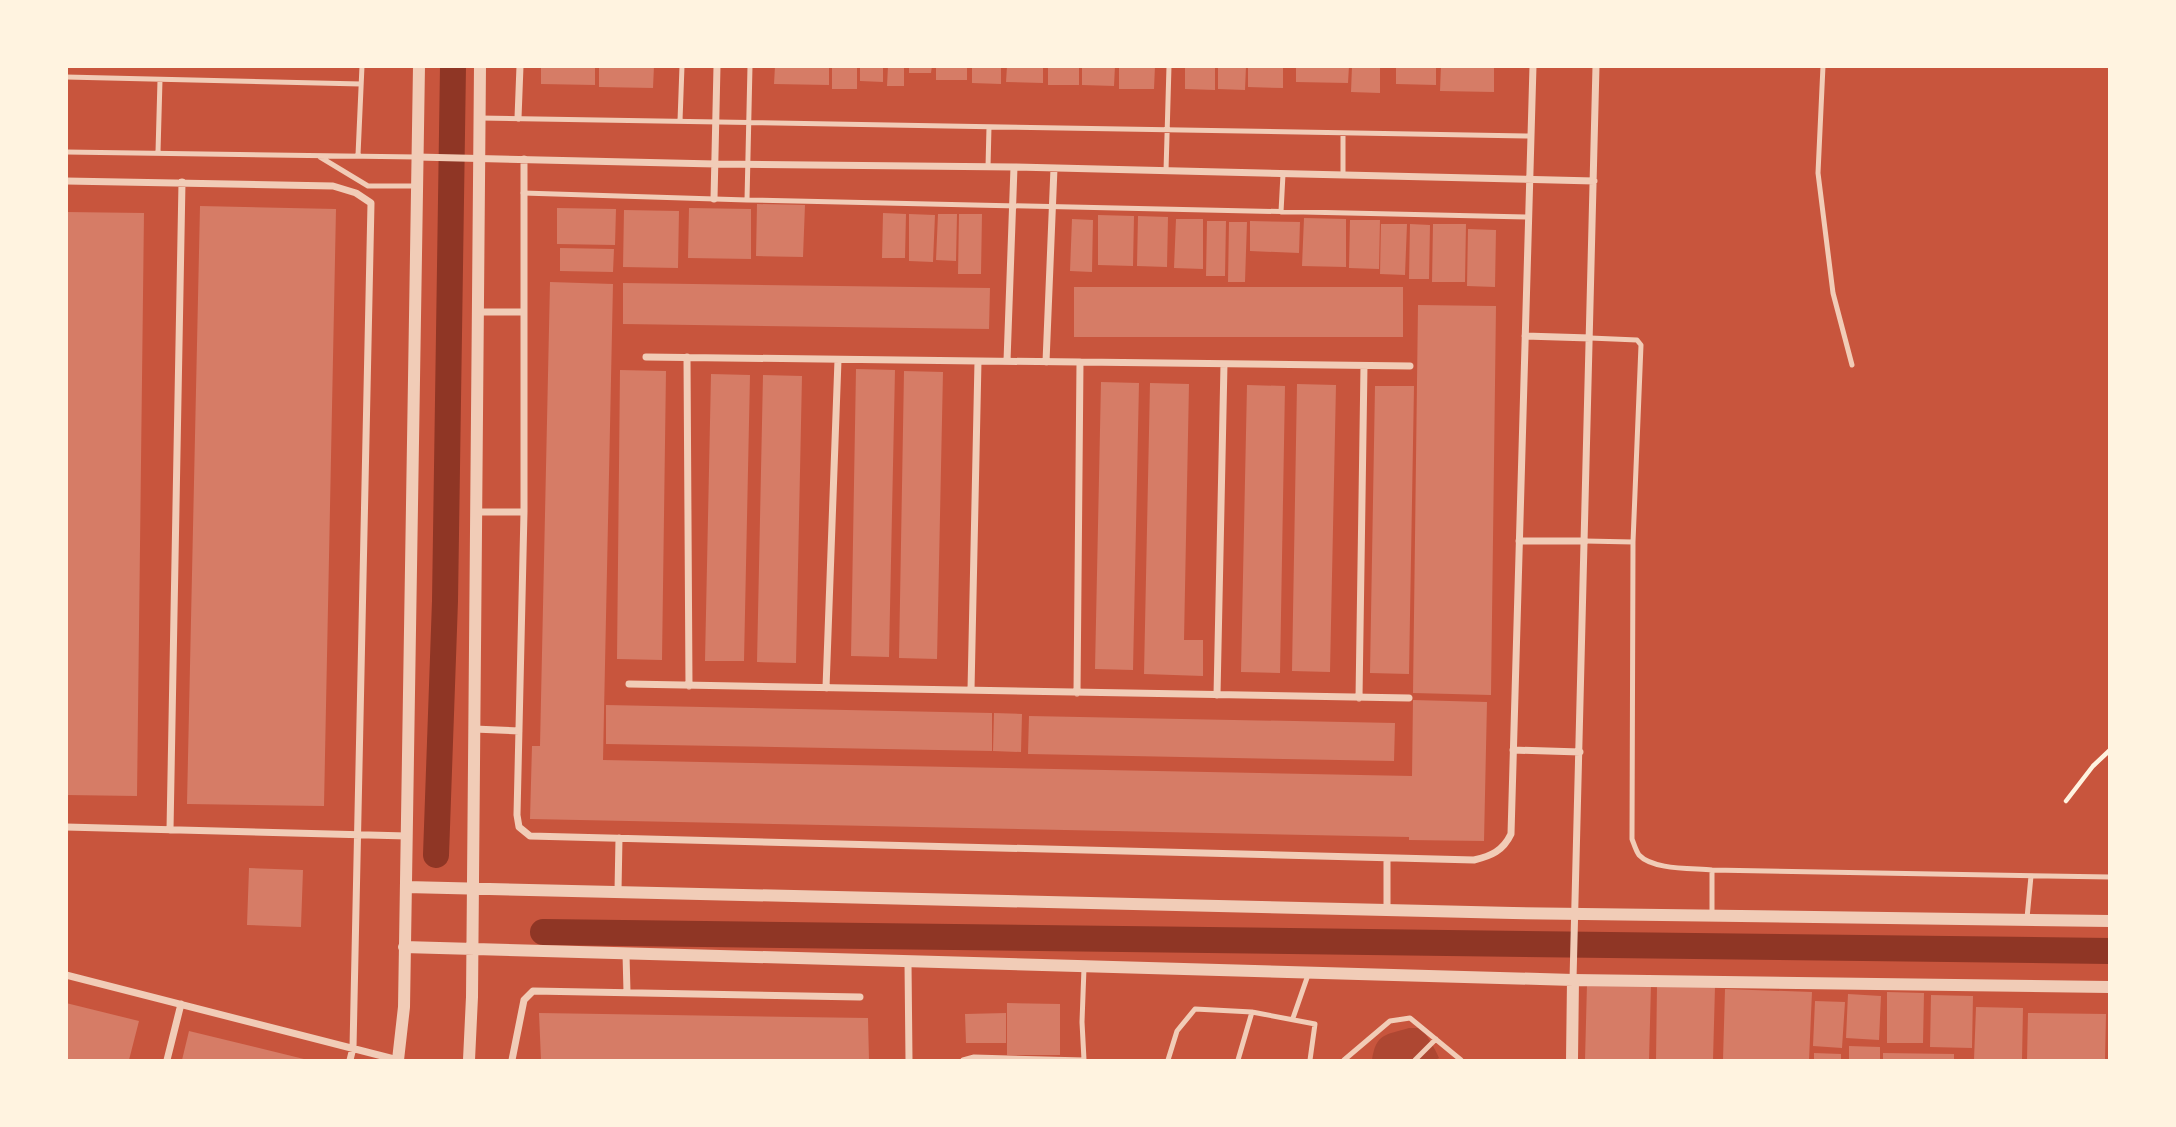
<svg xmlns="http://www.w3.org/2000/svg" width="2176" height="1127" font-family="'Golos Text',sans-serif">
<style>
.green{fill:#ae4732}
.lines{fill:none;stroke-linecap:round;stroke-linejoin:round}
.canal{stroke:#8f3625;stroke-width:26}
.building{fill:#d67c66}
.path{stroke:#fff3e0;stroke-width:4.5}
.service{stroke:#f1ccb7;stroke-width:5}
.minor{stroke:#f1ccb7;stroke-width:7}
.tertiary{stroke:#f1ccb7;stroke-width:12}
</style>
<rect width="100%" height="100%" fill="#c8553d"/>
<path class="green" d="M1409,1028H1420C1427,1034 1435,1049 1439,1058L1435,1060H1372C1376,1033 1386,1035 1409,1028Z"/>
<g class="lines">
<path class="canal" d="M436,855L445,601L453,66
M543,932L2110,951"/>
</g>
<path class="building" d="M541,66H595V85L541,84Z
M599,66H654L653,88L599,87Z
M775,66H829V85L774,84Z
M832,66H857V89H832Z
M860,66H883V82L860,81Z
M888,66H904V86H887Z
M909,66H932L931,73H909Z
M936,66H967V80H936Z
M972,66H1001V84L972,83Z
M1007,66H1043V83L1006,82Z
M1048,66H1079V85H1048Z
M1082,66H1115L1114,86L1082,85Z
M1119,66H1155L1154,89H1119Z
M1185,66H1215V90L1185,89Z
M1218,66H1246L1245,90L1218,89Z
M1248,66H1283V88L1248,87Z
M1296,66H1349L1348,83L1296,82Z
M1352,66H1380V93L1351,92Z
M1396,66H1436V85L1396,84Z
M1441,66H1494V92L1440,91Z
M757,204L805,205L803,257L756,256Z
M200,206L336,209L324,806L187,804Z
M557,208L616,209L615,245L557,244Z
M689,208L751,209V259L688,258Z
M624,210L679,211L678,268L623,267Z
M66,212L144,213L137,796L66,795Z
M883,213L906,214L905,258H882Z
M909,214L935,215L933,262L909,261Z
M938,214H957L956,261L936,260Z
M959,214H982L981,274H958Z
M1098,215L1134,216L1133,266L1098,265Z
M1138,216L1168,217L1167,267L1137,266Z
M1304,218L1346,219V267L1302,266Z
M1072,219L1093,220L1092,272L1070,271Z
M1176,219H1203V269L1174,268Z
M1350,220H1380L1379,269L1349,268Z
M1207,221H1226L1225,276H1206Z
M1250,221L1300,222L1299,253L1250,251Z
M1229,222H1247L1245,282H1228Z
M1381,224H1407L1405,275L1380,274Z
M1410,224L1430,225L1429,279H1409Z
M1433,224H1466L1465,282H1432Z
M1468,229L1496,230L1495,287L1467,286Z
M560,248L614,249L613,272L560,271Z
M550,282L613,284L603,760L1412,776L1413,700L1487,702L1484,841L1409,840V837L530,819L532,746H540Z
M623,283L990,288L989,329L623,324Z
M1074,287H1403V337H1074Z
M1418,305L1496,306L1491,695L1413,693Z
M856,369L895,370L889,657L851,656Z
M620,370L666,371L662,660L617,659Z
M904,371L943,372L937,659L899,658Z
M711,374L750,375L744,661H705Z
M763,375L802,376L796,663L757,662Z
M1101,382L1139,383L1133,670L1095,669Z
M1150,383L1189,384L1184,640H1203V676L1144,674Z
M1297,384L1336,385L1330,672L1292,671Z
M1247,385L1285,386L1280,673L1241,672Z
M1375,386H1414L1409,674L1370,673Z
M606,705L992,713V751L606,744Z
M994,713L1022,714L1021,752L993,751Z
M1029,716L1395,723L1394,761L1028,754Z
M249,868L303,870L301,927L247,925Z
M1587,984L1651,985L1649,1060H1585Z
M1657,986L1715,987L1713,1060H1656Z
M1725,989L1812,992L1809,1060H1723Z
M1887,992L1924,993L1923,1043H1887Z
M1848,994L1881,996L1879,1040L1846,1038Z
M1931,995L1973,996L1972,1048L1930,1047Z
M1815,1001L1845,1002L1842,1048L1813,1046Z
M66,1003L139,1021L129,1060H66Z
M1007,1003L1060,1004V1055H1007Z
M1976,1007L2023,1008L2022,1060H1974Z
M539,1013L868,1018L869,1060H541Z
M1006,1013V1043H966L965,1014Z
M2028,1013L2106,1014L2105,1060H2027Z
M189,1031L308,1060H182Z
M1849,1046L1880,1047V1060H1849Z
M1814,1053L1841,1054V1060H1814Z
M1883,1053L1954,1054V1060H1883Z"/>
<g class="lines">
<path class="path" d="M2066,801L2093,766L2110,750"/>
<path class="service" d="M1823,66L1818,173L1833,293L1852,365
M66,77L361,84
M480,118L1531,136
M680,121L682,66
M1343,133V175
M66,152L417,157
M158,152L160,80
M358,155L362,66
M320,157L368,186H417
M988,167L989,127
M1166,171L1169,66
M523,193L747,200L1529,217
M747,200L750,66
M1281,212L1283,174
M1590,338L1637,340L1641,345L1633,542L1632,839C1634,844 1636,851 1639,855C1653,870 1692,868 1712,870L2110,877
M1585,541L1633,542
M1712,870V915
M2027,918L2031,876
M1293,1018L1308,975
M963,1060L974,1057L1084,1060
M1084,1060L1082,1022L1084,968
M1168,1060L1177,1031L1195,1009L1252,1012L1315,1024L1310,1060
M1238,1060L1252,1012
M1344,1060L1390,1021L1410,1018L1461,1060
M1415,1060L1436,1039"/>
<path class="minor" d="M518,118L520,66
M417,157L715,164L1014,167L1594,181
M524,159V512L517,815L519,827L530,836L1474,860C1491,856 1503,851 1511,834L1533,66
M66,181L333,186L356,193L371,203L353,1048L350,1060
M714,199L717,66
M478,312H523
M1525,336L1590,338
M646,357L1410,366
M687,357L689,686
M1007,361L1014,167
M1046,362L1054,168
M476,512H524
M1519,541H1585
M629,684L1409,698
M826,688L838,360
M971,690L978,361
M1077,693L1080,362
M1217,695L1224,364
M1359,698L1364,366
M474,729L519,731
M1513,750L1580,752
M66,827L407,836
M170,830L182,182
M1387,858V910
M618,891L619,838
M626,954L627,992
M908,963L909,1060
M66,975L398,1060
M1573,980L1596,66
M167,1060L181,1004
M512,1060L524,1000L533,991L860,997"/>
<path class="tertiary" d="M406,887L1513,913L2110,921
M404,947L1573,980L2110,987
M398,1060L404,1007L419,66
M469,1060L472,997L480,66
M1572,1060L1573,980"/>
</g>
<rect width="2176" height="1127" fill="none" stroke="#fff3e0" stroke-width="136"/>
</svg>
